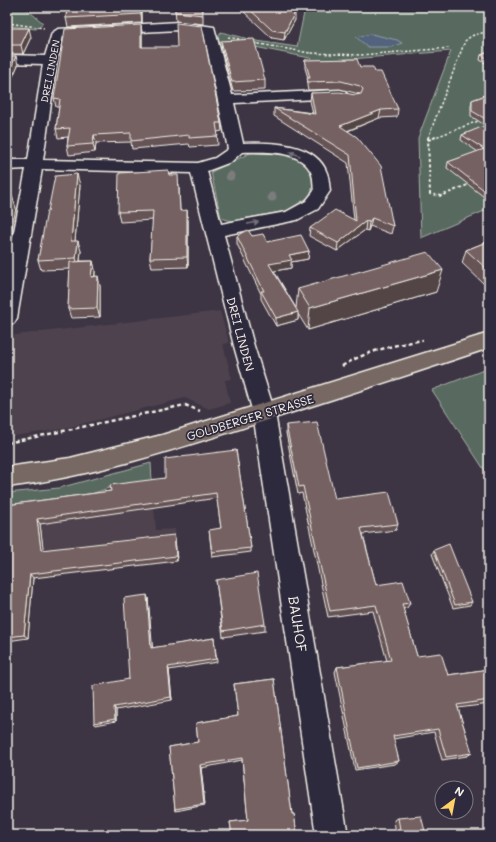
<svg xmlns="http://www.w3.org/2000/svg" width="496" height="842" font-family="Mali,sans-serif">
<style>
.built{fill:#4e424d}
.green{fill:#596a61;stroke:#a6aea4}
.water{fill:#52627d;stroke:#939ba8}
.lines{fill:none;stroke-linecap:round;stroke-linejoin:round}
.minor-casing{stroke:#f4f1e8;stroke-width:3}
.major-casing{stroke:#f4f1e8;stroke-width:3}
.path-far2{stroke:#f4f1e8;stroke-width:1.5;stroke-dasharray:2.5 2;stroke-linecap:butt}
.path-far1{stroke:#f4f1e8;stroke-width:2;stroke-dasharray:3 2.5;stroke-linecap:butt}
.path{stroke:#f4f1e8;stroke-width:2.5;stroke-dasharray:4 3;stroke-linecap:butt}
.minor{fill:#2f2a3d;fill-rule:evenodd}
.major{fill:#776864;fill-rule:evenodd}
.tree{fill:#7b7b7d}
.wall{fill:#655354;stroke:#f4f1e8}
.shaded-wall{fill:#524445;stroke:#f4f1e8}
.building{fill:#756162;stroke:#f4f1e8}
.oneway{fill:#747079}
.labels{text-anchor:middle;dominant-baseline:central;stroke-width:3.5;stroke-linejoin:round;paint-order:stroke}
.far-street-label{font-size:10px;fill:#f4f1e8;stroke:#2f2a3d}
.street-label{font-size:12px;fill:#f4f1e8;stroke:#2f2a3d}
.near-street-label{font-size:14px;fill:#f4f1e8;stroke:#2f2a3d}
</style>
<rect width="100%" height="100%" fill="#3d3544"/>
<filter id="ink" filterUnits="userSpaceOnUse"><feTurbulence type="fractalNoise" baseFrequency=".025" numOctaves="2"/><feDisplacementMap in="SourceGraphic" scale="8" xChannelSelector="R" yChannelSelector="G"/><feConvolveMatrix kernelMatrix="1 2 1 2 8 2 1 2 1" color-interpolation-filters="sRGB"/></filter>
<g filter="url(#ink)">
<path class="built" d="M220,311L229,343L223,344L232,379L225,380L230,403L209,409L185,398L62,429L7,437V336Z
M152,481L156,530L175,529L178,562L7,582V509L73,501L111,487Z"/>
<path class="green" d="M7,7H24L43,23L36,29L7,26Z
M286,7H489V209L421,238L418,138L451,51L313,62L310,58L255,47L221,49L218,36L221,32L257,41L297,47L304,13Z
M271,150L294,156L310,168L314,184L309,197L286,211L232,221L221,218L211,172L254,151Z
M489,368V477L432,390Z
M151,463L152,481L111,487L73,501L7,509V493L59,488Z"/>
<path class="water" d="M371,34L397,40L402,43L391,47H368L356,37Z"/>
<g class="lines">
<g class="minor-casing">
<path id="minor" d="M179,22L214,27L232,95L340,90L345,91L347,94L345,97L340,98L234,103L243,143C270,142 316,142 327,173C329,178 329,185 330,191L318,209L297,220L224,235L254,346L275,413L348,835H316L253,413L234,346L191,173L42,169L17,318L14,323L7,325V268L26,169L7,170V160H28L43,64L7,63V55L45,56L52,33L58,29ZM179,30L204,33L228,149L215,158L198,163L43,160L57,60L63,36ZM242,152C262,152 300,149 311,172C314,178 313,185 314,191L306,201L286,212L221,224L207,171L231,162Z"/>
</g>
<g class="major-casing">
<path id="major" d="M489,333V348C415,373 339,397 265,421C179,448 96,476 7,487V467L70,458L162,435Z"/>
</g>
<path class="path-far2" d="M7,23L44,28
M228,37L243,40
M254,43L310,53L360,55L450,48
M428,138L465,41L471,36L489,31
M433,138L481,120"/>
<path class="path-far1" d="M428,137L430,194L441,196L470,184
M428,140L436,137"/>
<path class="path" d="M342,366C367,351 394,345 423,340
M7,443L185,405L200,411"/>
<use href="#minor" class="minor"/>
<use href="#major" class="major"/>
</g>
<g class="tree">
<circle cx="230" cy="176" r="4.5"/>
<circle cx="272" cy="197" r="4.5"/>
</g>
<path class="wall" d="M67,7H142V23L68,27L66,18Z
M175,7L203,15V24L176,21Z
M244,7H284L295,20L284,40L272,38L244,12Z
M141,25L142,33V47L221,123L222,131L217,132L218,145L190,147L189,144L132,149L131,142L96,143L95,152L69,155L67,146L68,137L58,138L56,129L59,107H56L54,98Z
M7,28L31,37L23,54H7Z
M221,41L265,80V90L233,91L222,50Z
M489,52V65L480,60L481,55Z
M7,56L18,65L10,83H7Z
M305,60L360,67L375,72L398,109L397,117L379,118L348,131L393,226L391,234L370,226L368,231L365,230L337,251L309,236L310,228L354,220L348,163L274,116V108L313,113L310,101L311,93L355,95L360,94H359L340,89L308,90L307,86L308,78L305,68Z
M489,94V199L488,200L447,168L448,162L478,152L461,140L462,135L486,126L471,116V106L472,100Z
M169,175L179,184L180,211L188,220V267L152,268L150,258L153,220L120,222L118,212Z
M80,185L75,241L81,251L80,261H93L95,270V277L100,286V317L71,318L68,309L70,269L41,270L38,260L48,211Z
M237,236H252L267,242L309,251L308,259L291,262V268L274,271L296,308L298,289L436,292L308,330L298,314V320L276,326L261,299V294L237,244Z
M489,241V284L485,285L462,263L466,250Z
M286,425L335,499L398,524L396,530L363,534L376,585L410,603L407,608L403,609L417,656L448,675L489,669V704L458,708L472,753L467,756L442,760L434,732L393,739L399,761L395,764L355,770L335,672L337,667L387,661L373,611L328,617L302,493L298,494L286,433Z
M236,450L251,548V552L212,557L209,530L221,529L217,498L40,524L43,550L175,539L177,561L33,578L28,638L7,641V505L111,491L165,478Z
M434,550L472,602L470,605L453,608L432,554Z
M216,580L265,624V631L223,637Z
M148,598L152,648L214,638L217,662L169,670L172,700L116,710V721L96,725L94,723L129,679Z
M274,679L292,814H294L297,835H232L230,822L248,820L242,760L201,768L205,805L176,811L175,809L169,747L198,742L196,723L238,716L234,684Z
M398,818L426,835H396L394,820Z"/>
<path class="shaded-wall" d="M141,7H142V23L141,14Z
M295,12V20L284,40L285,32Z
M141,25L142,33V56L141,47Z
M29,28L31,37L23,54L21,45Z
M16,56L18,65L10,83L8,74Z
M381,110L379,118L339,134L340,126Z
M94,135L96,143L95,152L93,144Z
M77,174L80,185L74,252L71,241Z
M12,196L16,208L7,254V219Z
M187,210L188,220V267L187,257Z
M372,218L370,226L368,231L369,222Z
M366,221L365,230L337,251L338,243Z
M78,241L81,251L79,268L76,258Z
M309,251L308,259L291,262V268L269,272V264L289,255Z
M93,261L95,270L94,286L91,277Z
M443,270L436,292L308,330L310,308Z
M98,276L100,286V317L97,308Z
M489,276V284L485,285Z
M298,312V320L276,326V318Z
M37,519L40,524L44,555L41,550Z
M174,535L175,539L177,561L176,556Z
M30,574L33,578L28,638L24,635Z
M147,595L148,598L153,652L151,648Z
M168,667L169,670L172,700L171,697Z
M114,707L116,710V721L115,719Z
M200,765L201,768L205,805L204,804Z"/>
<path class="building" d="M67,7H141V14L66,18Z
M175,7H202L203,15L175,12Z
M247,7H284L295,12L285,32L272,30Z
M176,23L202,26L221,123H216L218,136L189,138V135L131,141V133L94,135L93,144L67,146L70,128L56,129L60,99L54,98L65,29L141,25V47H177Z
M7,28H29L21,45H7Z
M254,39L265,80L232,82L221,41Z
M489,52V59L481,55Z
M7,56H16L8,74H7Z
M357,59L360,67H373L375,72H381L398,109L381,110L340,126L357,137L381,166L393,226L372,218L369,222L366,221L338,243L310,228L335,210L356,221L350,155L274,108L315,114L311,93L340,92L355,95L361,94L363,89L360,86L341,81L308,82L307,78H310L305,60Z
M489,94V121L472,111V100Z
M489,124V194L448,162L484,149L462,135Z
M168,170L169,175H178L180,211L187,210V257L150,258L153,211L118,212L119,173Z
M77,174L71,241H78L76,258L38,260L47,211H48L55,176Z
M7,196H12L7,219Z
M248,230L252,236L263,234L267,242L301,235L309,251L289,255L292,260L269,264L298,312L276,318L261,291H264L237,236Z
M489,241V271L466,250Z
M428,252L443,270L310,308L298,289Z
M93,261L91,277L98,276L97,308L68,309L70,262Z
M317,422L335,499L389,492L398,524L361,528L376,585L403,581L410,603L402,604L417,656L441,653L448,675L489,669V700L457,705L472,753L446,757L438,729L393,736L399,761L357,768L337,667L391,660L376,605L330,611L303,486L299,487L286,425Z
M236,450L251,548L212,552L209,530L221,528L216,493L37,519L41,550L174,535L176,556L30,574L24,635L7,637V505L111,491L110,485L165,478V459Z
M449,544L472,602L455,605L434,550Z
M257,573L265,624L223,631L216,580Z
M147,595L151,648L214,638L216,659L168,667L171,697L114,707L115,719L94,723L93,686L129,679L124,598Z
M274,679L292,814H294L297,835H232L230,822L248,820L242,758L200,765L204,804L175,809L169,747L198,742L196,723L238,716L234,684Z
M421,816L426,835H401L398,818Z"/>
<defs><path id="oneway-solid" d="M-6-.8H1V-3.2L6.5 0L1 3.2V.8H-6Z"/></defs>
<g class="oneway">
<use href="#oneway-solid" transform="translate(295 154) rotate(-157)"/>
<use href="#oneway-solid" transform="translate(253 223) rotate(-11)"/>
</g>
</g>
<g class="labels">
<g class="far-street-label">
<text transform="translate(50 71) rotate(-79)">DREI LINDEN</text>
</g>
<g class="street-label">
<text transform="translate(241 334) rotate(75)">DREI LINDEN</text>
<text transform="translate(250 417) rotate(-17)">GOLDBERGER STRASSE</text>
</g>
<g class="near-street-label">
<text transform="translate(298 624) rotate(81)">BAUHOF</text>
</g>
</g>
<rect width="496" height="842" fill="none" stroke="#2f2a3d" stroke-width="24"/>
<rect x="12" y="12" width="472" height="818" fill="none" stroke="#f4f1e8" stroke-width="1.5" filter="url(#ink)"/>
<g transform="translate(454 800) rotate(32)"><circle r="19" fill="#2f2a3d" stroke="#7e7a81"/>
<path d="M0-3L7 15L0 10L-7 15Z" fill="#ffd166"/>
<text y="-6" font-size="11" font-weight="bold" text-anchor="middle" fill="#f4f1e8">N</text>
</g>
</svg>
